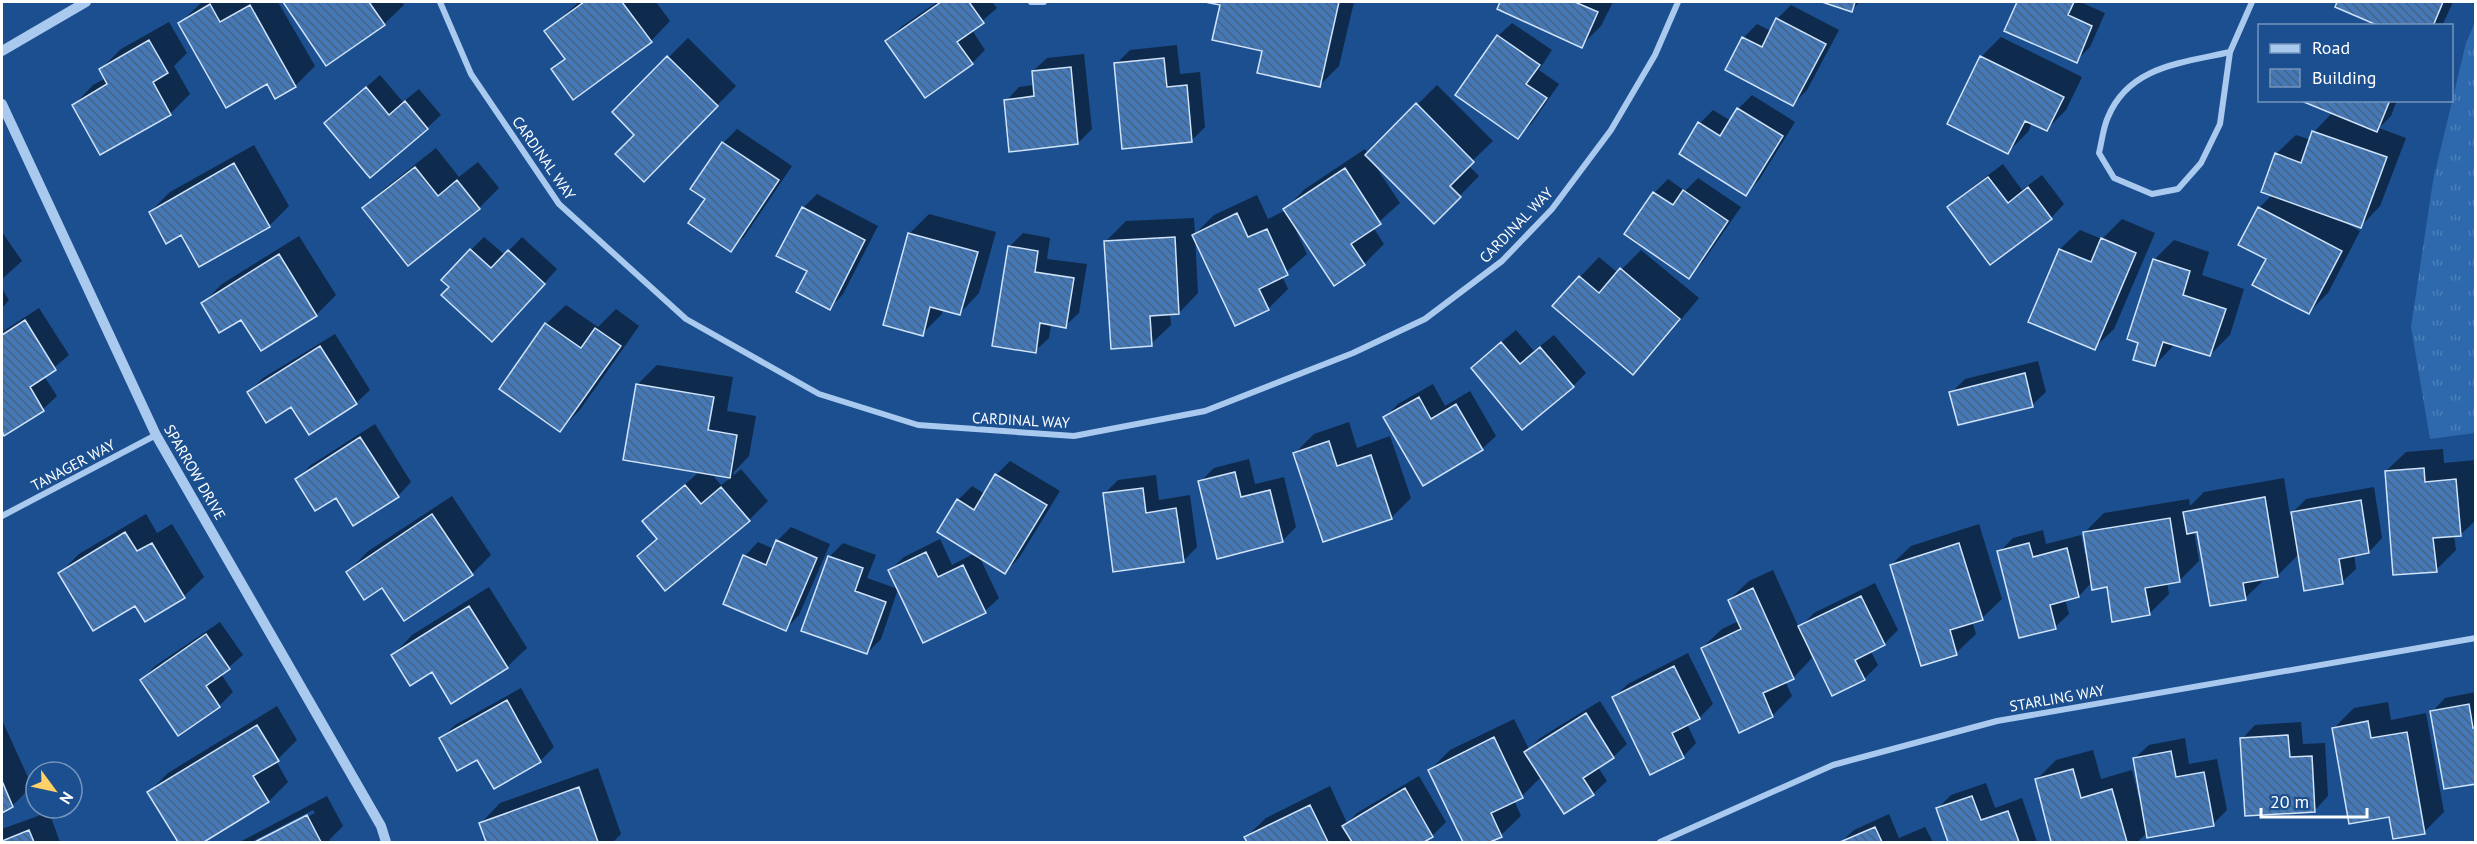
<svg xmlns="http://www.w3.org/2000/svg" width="2477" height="844" font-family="'PT Sans',sans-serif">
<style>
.grass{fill:url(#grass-tufts)}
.shadow{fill:#0007;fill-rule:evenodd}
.building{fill:url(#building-back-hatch);stroke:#cfe3fa;stroke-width:1.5}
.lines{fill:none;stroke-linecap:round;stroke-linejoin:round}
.minor{stroke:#a9c9ee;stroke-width:6}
.tertiary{stroke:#a9c9ee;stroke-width:10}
.labels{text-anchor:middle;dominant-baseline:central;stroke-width:6;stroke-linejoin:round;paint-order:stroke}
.street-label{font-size:15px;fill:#fff;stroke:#1b4f8f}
</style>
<defs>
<pattern id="grass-tufts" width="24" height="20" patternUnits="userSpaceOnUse" patternTransform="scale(1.5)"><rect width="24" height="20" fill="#2e69ad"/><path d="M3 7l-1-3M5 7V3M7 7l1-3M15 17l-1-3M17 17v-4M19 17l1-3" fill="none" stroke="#4d80b9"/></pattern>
<pattern id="building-back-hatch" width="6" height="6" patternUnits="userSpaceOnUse" patternTransform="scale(1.5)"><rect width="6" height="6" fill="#4478b7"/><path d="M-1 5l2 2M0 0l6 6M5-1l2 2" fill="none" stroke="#486282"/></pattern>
</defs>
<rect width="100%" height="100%" fill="#1b4f8f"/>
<path class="grass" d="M2475,22V433L2430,439L2411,327L2433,181L2466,43Z"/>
<path class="shadow" d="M202,2H278L315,66L295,86L267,82L180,23Z
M285,2H402L404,5L384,24L326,64Z
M579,2H656L670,21L651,41L553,69L565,57L546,31Z
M937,2H992L997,8L972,30L985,50L972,63L887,41L901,27Z
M1212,2H1354L1339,66L1320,85L1264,50L1222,4Z
M1502,2H1613L1601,26L1581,46L1499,8Z
M1827,2H1860L1851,10Z
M2019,2H2080L2105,13L2090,47L2076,61L2006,30Z
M2339,2H2453L2442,26H2383L2337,6Z
M1791,5L1839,30L1807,90L1793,104L1727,69L1743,38L1757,24L1771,31L1778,18Z
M169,22L187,53L174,66L190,94L170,114L74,105L93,85L106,78L101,69L121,49Z
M1512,23L1552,50L1539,70L1559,84L1532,123L1518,137L1498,36Z
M2001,37L2082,77L2066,110L2047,129L2032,123L2028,132L2008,152L1981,57Z
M688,38L736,86L644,180L636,135L614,112Z
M1177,45L1180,74L1200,72L1205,127L1191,141L1116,64L1130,50Z
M1084,54L1092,129L1078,143L1006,101L1019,87L1034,85L1033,71L1047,58Z
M380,75L403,102L419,89L441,115L427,128L326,123Z
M1437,85L1493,141L1468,165L1479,176L1434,222L1374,164L1400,203L1373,227L1384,244L1364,264L1293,224L1307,254L1282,276L1288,289L1268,309L1195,237L1198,293L1179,313H1170L1171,325L1151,344L1106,241L1126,221L1194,218L1195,234L1214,215L1257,195L1268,219L1286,210L1285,209L1305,189L1365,149L1368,154Z
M1752,95L1795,122L1759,180L1745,194L1700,123L1713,110L1731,121L1738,109Z
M2303,100H2397L2391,116L2379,128L2406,138L2380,206L2361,226L2345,220L2344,222L2360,231L2328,293L2309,312L2268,258L2259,208L2273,194L2276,154L2296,135L2311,140L2314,132L2333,112Z
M737,129L792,166L744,237L730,250L707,198L692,189L723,143Z
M254,145L289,206L269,226L182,233L150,212L170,192Z
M436,148L459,177L478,162L499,188L479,208L408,264L364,208L384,189Z
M2003,164L2022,190L2042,175L2064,204L2051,218L1949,208L1963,194Z
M1698,178L1741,207L1702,263L1689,277L1654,193L1668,179L1685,191Z
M817,194L878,226L843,294L830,308L809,271L803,208Z
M929,214L996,232L979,293L960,313L943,309L942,314L922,334L909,234Z
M2122,219L2155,233L2114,329L2094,348L2030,321L2060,249L2080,230L2102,239Z
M2,232L22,261L2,279Z
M1023,233L1050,238L1047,259L1087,264L1079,313L1065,326L1051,324L1049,338L1035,351L1009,247Z
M299,236L336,295L316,315L261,349L241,318L203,303L222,284Z
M484,237L505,255L522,237L557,269L506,326L451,287L471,250Z
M2174,240L2209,252L2202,275L2244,289L2230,335L2210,355L2174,345L2155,365L2154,260Z
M1641,250L1699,298L1653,353L1633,373L1580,277L1599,257L1618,273Z
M2,289L9,300L2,308Z
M566,305L598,327L616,309L639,326L579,411L560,430L546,324Z
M39,308L69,355L44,376L57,396L43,409L5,434L2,428V332Z
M1516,330L1534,351L1554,335L1586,373L1573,386L1486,355Z
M335,334L370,390L356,403L291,405L249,392L263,378Z
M2038,361L2046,392L2032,405L1951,393L1965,379Z
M657,365L733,377L727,411L756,416L749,456L733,473L734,475L741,469L768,501L749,520L639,556L657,538L644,521L700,471L637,385ZM711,473L732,477L721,485Z
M1433,384L1445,406L1470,391L1496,436L1482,449L1384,418L1398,404Z
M1349,422L1357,448L1390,436L1411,498L1392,517L1324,540L1294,454L1314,434Z
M375,424L411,482L398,496H336L297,479L311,465Z
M2443,449L2444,463L2476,460V520L2460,535H2454L2456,550L2436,570L2386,471L2406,452Z
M1249,459L1255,484L1284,477L1296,527L1282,541L1200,482L1214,468Z
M1010,461L1060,491L1019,558L1005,572L979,556L999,598L985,611L890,570L904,557L940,539L952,565L975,553L958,500L972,486L985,494L997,474Z
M1156,475L1159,500L1190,495L1197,547L1183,561L1104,494L1118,480Z
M2284,478L2290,515L2306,499L2374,487L2382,538L2369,552L2354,554L2356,569L2342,582L2299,554L2278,575L2265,579L2245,598L2198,531H2194L2199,561L2179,581L2167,583L2169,594L2149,614L2108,586L2092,582L2079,596L2065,599L2069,614L2055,627L1999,552L2013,538L2043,530L2046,544L2081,535L2085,554L2088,553L2084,533L2104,513L2189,499L2190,506L2204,492Z
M452,496L491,555L472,574L383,586L348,572L367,552Z
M146,514L157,533L172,524L204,577L184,596L136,603L60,573L79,554Z
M1979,524L2002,599L1982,618L1972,621L1976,634L1956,653L1891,565L1911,546Z
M791,527L830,544L799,615L786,629L725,603L745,556L758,542L774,549L777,541Z
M843,543L876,555L867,578L898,589L881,639L867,653L829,557Z
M1773,570L1799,628L1814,613L1875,583L1898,630L1884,644L1870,650L1878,665L1864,679L1812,650L1809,651L1812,658L1793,678L1785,681L1792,696L1772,716L1702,648L1722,629L1739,621L1729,600L1749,581Z
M489,587L527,648L507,667L432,670L393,655L412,635Z
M220,622L243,655L221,674L233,692L219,706L142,680L155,666Z
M1688,653L1713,704L1699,718L1687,724L1696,743L1683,757L1614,697L1628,684Z
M521,688L554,747L540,761L478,758L441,738L455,725Z
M2476,692V782L2432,712L2445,698Z
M1600,701L1627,744L1613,757L1598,767L1607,781L1593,794L1542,776L1522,796L1514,800L1521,816L1501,835L1487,842H1465L1430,770L1450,750L1514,719L1529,749L1540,738Z
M2388,702L2391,720L2426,713L2444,812L2424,832L2391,816L2334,728L2354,708Z
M277,706L297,740L276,761L288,782L269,801L201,842H179L149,792L168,773Z
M2,720L32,786L12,806L2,811Z
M2301,722L2303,744L2325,743L2328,796L2315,810L2242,739L2255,725Z
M2185,738L2189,764L2217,759L2227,810L2213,824L2148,832L2137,842H2053L2036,780L2056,760L2093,750L2101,779L2132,770L2139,798L2142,797L2135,758L2149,745Z
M598,768L621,834L613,842H487L481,823L500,803Z
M1419,776L1446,822L1432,836L1421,842H1249L1246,837L1266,818L1330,786L1347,823L1357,813Z
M1986,783L1995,808L2022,798L2037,842H1949L1938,808L1951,795Z
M327,796L343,826L329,840L331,842H258L315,813L313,810L251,842H240Z
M49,812L60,842H2V829Z
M1889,814L1899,838L1925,827L1933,842H1841L1854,830Z"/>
<path class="building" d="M283,2H369L385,25L326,66Z
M584,2H622L652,42L573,100L551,69L565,59L544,31Z
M941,2H969L984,23L957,42L973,64L925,98L885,41Z
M1205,2H1339L1320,87L1257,73L1262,51L1212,40L1220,5Z
M1500,2H1575L1598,12L1582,48L1497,9Z
M1822,2H1855L1852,12Z
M2017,2H2074L2068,15L2092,26L2077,63L2004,31Z
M2337,2H2443L2433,26H2379L2335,7Z
M210,4L220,22L250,5L296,87L275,99L267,84L226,108L178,23Z
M1776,18L1826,44L1793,106L1725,70L1742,37L1762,47Z
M1497,35L1540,65L1526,84L1547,98L1518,139L1455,95Z
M149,40L168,73L153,82L171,115L100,155L72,105L107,84L99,69Z
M667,56L718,106L644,182L615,154L634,135L612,112Z
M1980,56L2064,97L2047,131L2025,121L2008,154L1947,124Z
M1164,58L1167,87L1187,85L1192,142L1122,149L1114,63Z
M1071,67L1078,144L1009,152L1004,100L1034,96L1032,71Z
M366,87L389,115L405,101L428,129L370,178L324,123Z
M2299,100H2390L2377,132Z
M1416,103L1474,162L1450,186L1461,197L1434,224L1365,155Z
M1737,108L1783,136L1746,196L1679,154L1698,122L1720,136Z
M2312,131L2387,157L2361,228L2261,192L2275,153L2301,163Z
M722,142L779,180L731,252L688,223L705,199L690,189Z
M234,163L270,227L199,267L181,235L166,244L149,212Z
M415,167L438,196L457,180L480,209L408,266L362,208Z
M1345,168L1381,224L1351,244L1365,265L1334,286L1283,209Z
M1988,177L2008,203L2028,187L2052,219L1990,265L1947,207Z
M1683,190L1728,221L1689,279L1624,234L1653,192L1673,205Z
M802,207L865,240L830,310L796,292L807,271L776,256Z
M2258,207L2342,251L2309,314L2252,285L2266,259L2238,245Z
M1237,213L1248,237L1267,229L1288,275L1259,289L1269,310L1235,326L1192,235Z
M908,233L978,252L960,315L930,307L923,336L883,325Z
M1175,237L1179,314L1150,316L1152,346L1111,349L1104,241Z
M2101,238L2136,253L2095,350L2028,322L2059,249L2091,262Z
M1008,246L1038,251L1035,272L1074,278L1066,328L1040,323L1036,353L992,346Z
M470,249L491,268L508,250L545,284L492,342L441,295L449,287L441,280Z
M279,254L317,316L261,351L241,320L219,333L201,303Z
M2153,259L2190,271L2183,295L2226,309L2210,356L2163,342L2155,366L2133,360L2138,343L2127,339Z
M1620,268L1680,319L1633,375L1552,306L1579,276L1599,293Z
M25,320L56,370L30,387L44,411L4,436L2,431V335Z
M545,323L581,348L595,328L621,346L560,432L499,389Z
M1501,342L1520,364L1540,347L1574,387L1522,430L1471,368Z
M320,346L357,404L309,435L291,407L266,423L247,392Z
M2025,373L2033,407L1958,425L1949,392Z
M636,384L714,397L708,430L737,435L730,478L623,460Z
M1419,397L1431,419L1456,404L1483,450L1423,486L1383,417Z
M360,437L399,497L353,526L336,498L315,511L295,479Z
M1329,441L1337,466L1371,455L1392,519L1323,542L1293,453Z
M2424,468L2425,482L2456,479L2461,536L2433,538L2437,572L2393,575L2385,471Z
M1235,472L1241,497L1270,490L1283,542L1217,559L1198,481Z
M995,474L1047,505L1005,574L937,532L957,499L974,510Z
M685,485L701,504L721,487L750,521L665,591L637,556L657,539L642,521Z
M1143,488L1146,513L1176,508L1184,562L1113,572L1103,493Z
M2265,497L2278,577L2243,583L2246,600L2210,606L2197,532L2187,534L2183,512Z
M2361,500L2369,553L2339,559L2343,584L2304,591L2291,512Z
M432,514L473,575L404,621L382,588L364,600L346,572Z
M2170,518L2180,582L2145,588L2150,615L2112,622L2107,587L2092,590L2083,532Z
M125,532L137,551L152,543L185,598L145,622L135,606L93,631L58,573Z
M776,540L817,558L786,631L723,604L743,555L766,565Z
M1959,543L1983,620L1950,630L1957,655L1921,666L1890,565Z
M2029,543L2033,557L2067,548L2079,597L2050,605L2056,629L2019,638L1997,551Z
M926,552L938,577L963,565L986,613L923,643L888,570Z
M828,556L863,568L855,591L886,602L867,654L801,631Z
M1753,588L1794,679L1763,693L1773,717L1739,733L1701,648L1741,629L1728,600Z
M1861,596L1885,645L1855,660L1865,680L1832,696L1798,626Z
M469,606L508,668L451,704L432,672L410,686L391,655Z
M206,634L230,669L206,686L220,707L178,736L140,680Z
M1674,666L1700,719L1672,733L1684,758L1650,775L1612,697Z
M507,700L541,762L494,789L477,760L457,771L439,738Z
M2469,704L2473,728H2476V784L2444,789L2430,711Z
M1586,713L1614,758L1583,778L1594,795L1564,814L1524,752Z
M2368,721L2371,738L2407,732L2425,834L2393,839L2389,817L2349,824L2332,728Z
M257,725L279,761L253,776L269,802L204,842H178L147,792Z
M2288,735L2290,757L2312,756L2315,812L2245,816L2240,738Z
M1494,737L1523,798L1491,813L1502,837L1490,842H1463L1428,770Z
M2171,751L2176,777L2204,772L2214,826L2147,838L2133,758Z
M2073,769L2081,798L2112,789L2127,842H2051L2035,779Z
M2,781L13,807L2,813Z
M579,787L598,842H486L479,823Z
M1405,788L1433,837L1424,842H1352L1342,826Z
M1972,796L1981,820L2008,811L2019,842H1948L1936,808Z
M1310,805L1328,842H1247L1244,837Z
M307,815L321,842H255Z
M1875,827L1882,842H1840Z
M29,830L34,842H2V841Z"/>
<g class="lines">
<path class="minor" d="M440,2L471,74L559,204L686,319L819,394L918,425L1074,436L1205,411L1353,353L1425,319L1502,261L1552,209L1611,130L1655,55L1678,2
M1031,2H1044
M2230,52C2182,63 2129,66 2108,117C2103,128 2102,141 2099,153L2114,178L2152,194L2178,189L2201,163L2220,124L2230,52L2252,2
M2,516L156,435
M1660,842L1833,765L1997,721L2476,638"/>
<path class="tertiary" d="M2,51L86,2
M2,104L156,435L381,826L386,842"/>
</g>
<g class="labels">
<g class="street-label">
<text transform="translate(544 158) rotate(55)">CARDINAL WAY</text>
<text transform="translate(1516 225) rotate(-46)">CARDINAL WAY</text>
<text transform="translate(1021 420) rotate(3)">CARDINAL WAY</text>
<text transform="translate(73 465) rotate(-28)">TANAGER WAY</text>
<text transform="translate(195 472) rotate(60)">SPARROW DRIVE</text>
<text transform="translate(2057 698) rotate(-10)">STARLING WAY</text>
</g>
</g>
<rect width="2477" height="844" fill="none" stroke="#ffffff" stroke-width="6"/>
<rect x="2258" y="24" width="195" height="78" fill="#1b4f8f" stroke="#7695bc" stroke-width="1.5"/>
<rect x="2270" y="44" width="30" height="9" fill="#a9c9ee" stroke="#7695bc" stroke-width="1.5"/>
<text x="2312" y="54" font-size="18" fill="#ffffff">Road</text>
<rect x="2270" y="69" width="30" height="18" fill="url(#building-back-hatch)" stroke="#7695bc" stroke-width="1.5"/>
<text x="2312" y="84" font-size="18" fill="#ffffff">Building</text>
<g transform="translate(54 790) rotate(123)"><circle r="28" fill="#1b4f8f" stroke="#7695bc" stroke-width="1.5"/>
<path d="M0-4.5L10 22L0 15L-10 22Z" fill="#ffd166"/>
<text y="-9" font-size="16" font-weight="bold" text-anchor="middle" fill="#ffffff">N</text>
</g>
<path d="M2261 808v9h106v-9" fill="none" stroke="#ffffff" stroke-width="3"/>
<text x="2270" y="808" font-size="18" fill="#ffffff" stroke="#1b4f8f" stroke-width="4.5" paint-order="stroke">20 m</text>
</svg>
